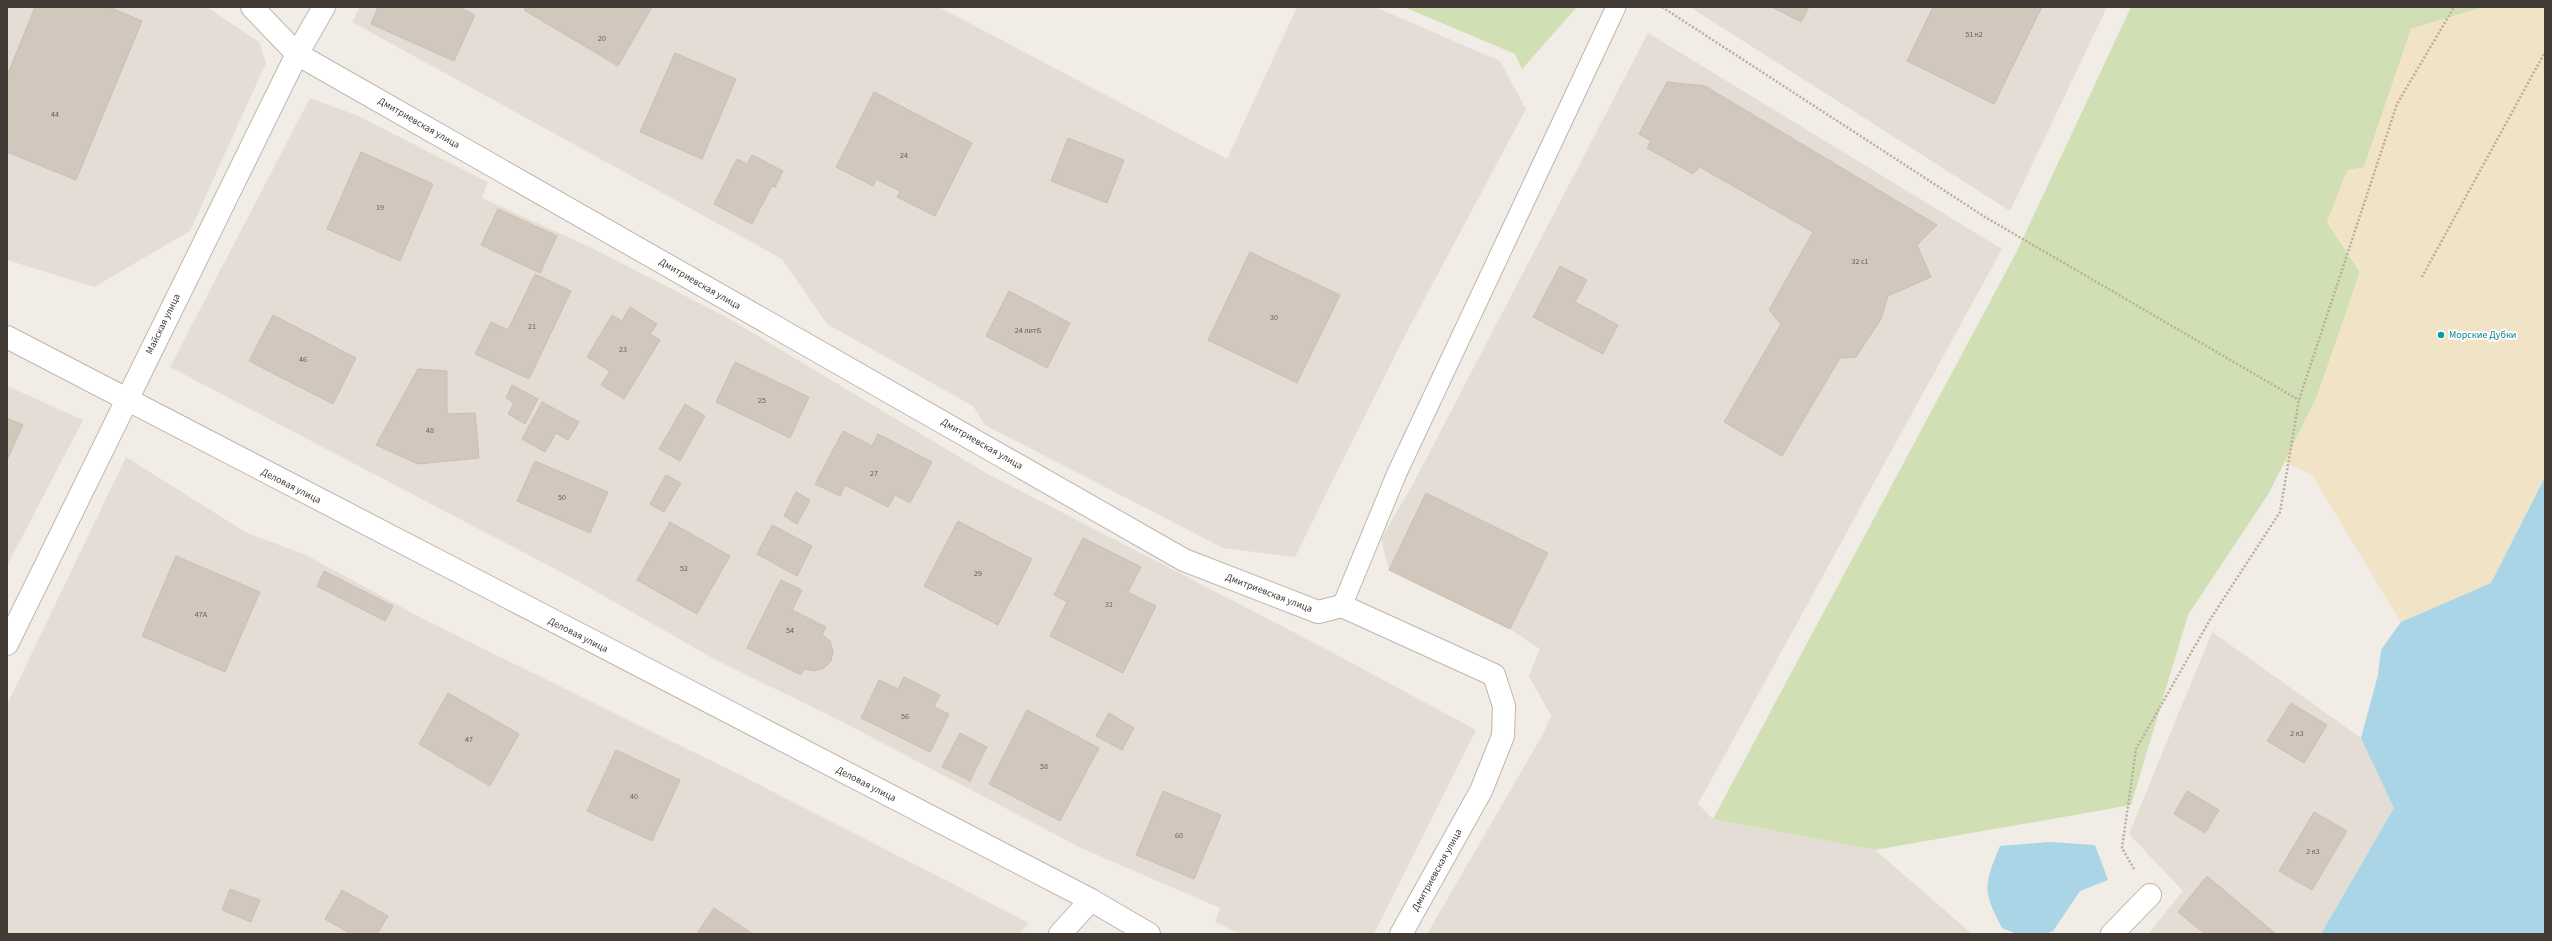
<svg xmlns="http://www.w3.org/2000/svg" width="2552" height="941" font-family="'Source Sans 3',sans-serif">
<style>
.residential{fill:#e4ddd5}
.green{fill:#d1e0b4}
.sand{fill:#f1e3c6}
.water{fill:#a9d5e6}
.building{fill:#d1c7bd;stroke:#cbbeb1}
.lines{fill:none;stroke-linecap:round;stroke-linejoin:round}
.lane-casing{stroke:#beb6ad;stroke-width:21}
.street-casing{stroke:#beb6ad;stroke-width:24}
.path{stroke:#bbad9d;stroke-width:2.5;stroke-dasharray:2 2;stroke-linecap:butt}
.lane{stroke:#fff;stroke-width:19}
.street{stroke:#fff;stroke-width:22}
.culture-dot{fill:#0f9aa8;stroke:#fff;stroke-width:1.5}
.labels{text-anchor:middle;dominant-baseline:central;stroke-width:3.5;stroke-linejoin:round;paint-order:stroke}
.number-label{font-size:8px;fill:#665f58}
.street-label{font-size:10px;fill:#433c36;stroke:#fff}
.culture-label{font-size:10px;fill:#0d838f;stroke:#fff;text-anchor:start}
</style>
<rect width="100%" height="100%" fill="#f1ece6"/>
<path class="residential" d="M7,7H207L259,42L266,63L190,231L94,287L7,260Z
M360,7H939L1227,159L1297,7H1375L1500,61L1526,109L1401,343L1295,557L1223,548L985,425L973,406L827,324L782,259L352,22Z
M1690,7H2107L2010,211Z
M1648,33L2002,249L1698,804L1713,819L1875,850L1972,934H1427L1542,736L1551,716L1529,676L1540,649L1510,629L1389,570L1381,539L1413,484Z
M310,98L356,115L488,182L482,198L594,249L728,318L986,473L1324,648L1476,730L1374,934H1241L1215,922L1220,908L1081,848L837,719L716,660L574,579L170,367Z
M7,386L83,420L7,566Z
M126,457L247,533L306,555L427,621L740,775L1029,923L1019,934H7V705Z
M2212,632L2361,738L2395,808L2321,934H2148L2183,891L2129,834Z"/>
<path class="green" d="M1404,7H1577L1522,69L1515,54Z
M2131,7H2484L2411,29L2364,168L2327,222L2399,332L2316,399L2269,493L2188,615L2131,805L1875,850L1713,819L2016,253Z"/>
<path class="sand" d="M2484,7H2545V477L2491,583L2401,622L2312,475L2285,462L2316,399L2360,271L2327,222L2347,170L2364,167L2411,29Z"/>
<path class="water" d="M2545,477V934H2321L2394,808L2361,738L2378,675L2381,650L2401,622L2491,583Z
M2049,842L2095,845L2108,880L2080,891L2053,931L2045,934H2017L2002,928C1982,890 1984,885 2000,846Z"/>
<path class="building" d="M35,7H109L142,21L76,180L7,152V76Z
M378,7H458L475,15L454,61L371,24Z
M526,7H652L618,66L524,10Z
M1772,7H1809L1801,22Z
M1933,7H2042L1994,104L1907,61Z
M675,53L736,79L702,159L640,132Z
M1667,82L1705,86L1937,225L1917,245L1931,277L1888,296L1881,319L1856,357L1840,358L1782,456L1724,422L1781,324L1769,310L1813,232L1700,167L1693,174L1647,148L1651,141L1639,134Z
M874,92L972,143L935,216L897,197L900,191L876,179L873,186L836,167Z
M1068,138L1124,160L1107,203L1051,181Z
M361,152L433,184L400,261L327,229Z
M752,155L783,171L775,187L772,186L752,224L714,204L737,159L747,164Z
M498,209L557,236L540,273L481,245Z
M1250,252L1340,295L1297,383L1208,340Z
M1560,266L1587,280L1575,302L1618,325L1603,354L1533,317Z
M535,274L571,291L529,379L475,354L491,322L508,330Z
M1009,291L1070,323L1047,368L986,336Z
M630,307L657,324L650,334L660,340L624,399L601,385L610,371L587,357L612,315L622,321Z
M273,315L356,358L333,404L249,361Z
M735,362L809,397L790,438L716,402Z
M418,369L447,371V414L475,413L479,458L418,464L376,445Z
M512,385L538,399L525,424L508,414L514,403L506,398Z
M542,402L579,422L568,440L556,433L545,452L522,439Z
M685,404L705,416L680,461L659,449Z
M7,418L23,425L7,460Z
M843,431L872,446L878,434L932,462L910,503L895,495L888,507L845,485L840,496L815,484Z
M535,461L608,492L590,533L517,501Z
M666,475L681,483L664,512L650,504Z
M796,492L810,500L797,524L784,516Z
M1426,493L1548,553L1510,629L1389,570Z
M958,521L1032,559L998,625L924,586Z
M670,522L730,556L697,614L637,580Z
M772,525L812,546L797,576L757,554Z
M1083,538L1141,567L1128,592L1156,606L1123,673L1050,636L1067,602L1054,595Z
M176,556L260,592L225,672L142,636Z
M324,571L393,606L385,621L317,586Z
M781,580L802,590L792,610L826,627L822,634L830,641L833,651L831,661L824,668L814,671L804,669L801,675L747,648Z
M904,677L940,695L934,707L949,714L930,752L861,718L879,680L898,689Z
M448,693L519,734L490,786L419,744Z
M2291,703L2327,725L2304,763L2267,741Z
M1027,710L1099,748L1060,821L989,784Z
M1109,713L1134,728L1122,750L1096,736Z
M960,733L987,747L970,781L942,767Z
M616,750L680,780L652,841L587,811Z
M1163,791L1221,815L1194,879L1136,855Z
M2187,791L2219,810L2205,833L2174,814Z
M2314,812L2347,831L2312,890L2279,871Z
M2207,876L2276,934H2205L2178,912Z
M230,889L260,900L251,922L222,910Z
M342,890L388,916L377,934H351L325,919Z
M714,908L753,934H701L698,932Z"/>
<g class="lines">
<g class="lane-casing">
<path id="lane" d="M1342,606L1397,473L1616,7"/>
</g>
<g class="street-casing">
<path id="street" d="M252,7L297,54L1184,560L1318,612L1342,606L1494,675L1504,706L1503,736L1481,791L1401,934
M7,337L1091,900L1149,934
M7,644L297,54L324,7
M1060,934L1091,900
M2112,934L2150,895"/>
</g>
<path class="path" d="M1662,7L1985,217L2299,400
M2422,277L2545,52
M2134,869L2122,848L2136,749L2211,618L2280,512L2299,400L2397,104L2454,7"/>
<use href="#lane" class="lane"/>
<use href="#street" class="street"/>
</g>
<circle class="culture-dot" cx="2441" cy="335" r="4"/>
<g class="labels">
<g class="number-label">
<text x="1974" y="34">51 к2</text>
<text x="602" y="38">20</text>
<text x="55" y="114">44</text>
<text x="904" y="155">24</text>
<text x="380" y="207">19</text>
<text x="1860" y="261">32 с1</text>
<text x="1274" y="317">30</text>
<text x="532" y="326">21</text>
<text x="1028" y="330">24 литБ</text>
<text x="623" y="349">23</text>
<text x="303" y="359">46</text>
<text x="762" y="400">25</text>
<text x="430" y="430">48</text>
<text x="874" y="473">27</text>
<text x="562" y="497">50</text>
<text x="684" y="568">52</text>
<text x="978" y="573">29</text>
<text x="1109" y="604">31</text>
<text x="201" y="614">47А</text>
<text x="790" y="630">54</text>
<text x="905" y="716">56</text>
<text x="2297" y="733">2 к3</text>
<text x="469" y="739">47</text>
<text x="1044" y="766">58</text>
<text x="634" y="796">40</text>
<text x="1179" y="835">60</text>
<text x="2313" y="851">2 к3</text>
</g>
<g class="street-label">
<text transform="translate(419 123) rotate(30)">Дмитриевская улица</text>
<text transform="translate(700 284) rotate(30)">Дмитриевская улица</text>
<text transform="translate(163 324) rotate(-64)">Майская улица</text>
<text transform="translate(982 444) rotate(30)">Дмитриевская улица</text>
<text transform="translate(291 486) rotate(27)">Деловая улица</text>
<text transform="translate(1269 593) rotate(21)">Дмитриевская улица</text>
<text transform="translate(578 635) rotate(27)">Деловая улица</text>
<text transform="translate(866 784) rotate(27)">Деловая улица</text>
<text transform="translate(1437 870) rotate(-61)">Дмитриевская улица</text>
</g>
<g class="culture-label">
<text x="2449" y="335">Морские Дубки</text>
</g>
</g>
<rect width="2552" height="941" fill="none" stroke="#433c36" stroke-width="16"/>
</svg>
